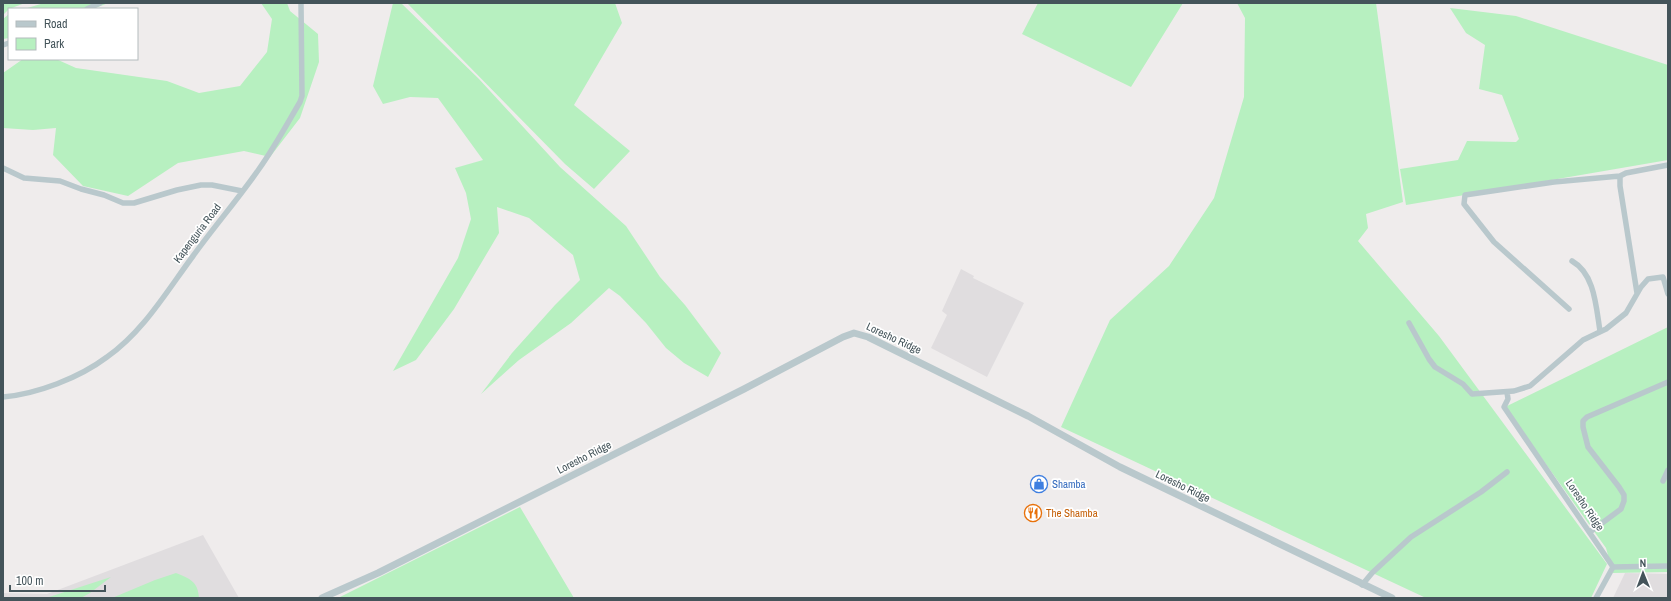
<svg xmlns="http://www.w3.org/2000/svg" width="1671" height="601" font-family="'Archivo Narrow',sans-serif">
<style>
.education{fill:#e0dddf}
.green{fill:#b7f0c0}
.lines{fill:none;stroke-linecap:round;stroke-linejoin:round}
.minor{stroke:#b9c8cc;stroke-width:5.5}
.tertiary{stroke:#b9c8cc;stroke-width:7}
.labels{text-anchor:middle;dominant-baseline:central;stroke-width:3.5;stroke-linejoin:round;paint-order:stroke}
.street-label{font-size:11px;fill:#44545a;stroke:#fff}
.shop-label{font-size:11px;fill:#366cbe;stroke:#fff;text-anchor:start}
.food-label{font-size:11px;fill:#c56008;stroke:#fff;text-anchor:start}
</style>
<rect width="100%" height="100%" fill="#efecec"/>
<path class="education" d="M961,269L974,276L973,278L1024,303L987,377L931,348L947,315L942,311Z
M203,535L239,598H3V593L47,594Z
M1625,573L1668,574V598H1613Z"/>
<path class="green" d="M3,3H25L9,9L3,15Z
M44,3H108L93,9H24Z
M261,3H287L290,11L318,34L319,62L300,118L270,157L244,151L178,163L128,196L83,186L53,155L56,128L33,130L3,128V73L23,59H56L76,68L167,81L199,93L240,86L267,52L272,19Z
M393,3H401L479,79L560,167L626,226L660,277L685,305L721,353L708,377L684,363L666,348L646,323L620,296L609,288L571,323L519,360L481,394L512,353L555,305L580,280L573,255L529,218L497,207L499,233L454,309L416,360L393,371L458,258L471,219L466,193L455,168L483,160L438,98L410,97L383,104L373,86Z
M407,3H615L622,23L574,105L630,151L594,189L565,164Z
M1038,3H1183L1131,87L1022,34Z
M1237,3H1376L1403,202L1366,214L1368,228L1358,241L1439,336L1607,564L1591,598H1426L1061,427L1110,320L1169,266L1214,198L1244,97L1245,18Z
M1450,8L1516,16L1668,65V160L1406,205L1400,169L1458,160L1467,141L1516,142L1519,139L1502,95L1479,89L1485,45L1466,33Z
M9,14V38L3,39V19Z
M1668,327V572L1613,573L1606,548L1505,407Z
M520,507L574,598H338Z
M176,573C190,579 198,581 199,598H112L155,580Z
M111,577L90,593L81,598H46Z"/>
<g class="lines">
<path class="minor" d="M87,9L100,3
M3,45L9,43
M3,168L24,178L60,181L81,189L104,195L123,203H134L177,190L201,185H212L242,191
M1572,261C1595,274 1596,307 1600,331
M1637,293L1620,186V176L1626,173L1668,165
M1569,309L1494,242L1464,204L1465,195L1554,182L1620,176
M1409,323L1429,359L1435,367L1463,384L1472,394L1514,391L1530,386L1583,340L1606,329L1626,313L1641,287L1648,279L1663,277L1668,294
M1507,392L1508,399L1504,407L1613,567L1596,598
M3,397C37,394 79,378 107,357C143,332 167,291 193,256C214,227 238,199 259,169C274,148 287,124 300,102L302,96L301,3
M1663,481L1668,470
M1590,532L1621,509L1624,501V495L1619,487L1588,447L1583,427V421L1587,417L1668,382
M1613,567L1668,566
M1362,585L1372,573L1411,537L1481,492L1507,472"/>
<path class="tertiary" d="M322,598L378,573L744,389L843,337L854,333L868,337L1028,416L1120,467L1392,598"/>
</g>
<defs>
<g id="shop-ring" transform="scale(0.9)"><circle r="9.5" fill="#fff" stroke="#3f7fe0" stroke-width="1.5"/><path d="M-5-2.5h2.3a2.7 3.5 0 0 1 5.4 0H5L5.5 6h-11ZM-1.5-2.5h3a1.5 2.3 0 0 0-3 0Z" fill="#3f7fe0"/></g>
<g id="restaurant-ring" transform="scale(0.9)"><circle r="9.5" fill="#fff" stroke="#e8710a" stroke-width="1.5"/><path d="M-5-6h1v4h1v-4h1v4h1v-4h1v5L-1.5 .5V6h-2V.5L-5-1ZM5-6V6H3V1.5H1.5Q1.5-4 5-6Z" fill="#e8710a"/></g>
</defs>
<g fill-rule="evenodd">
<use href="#shop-ring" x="1039" y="484"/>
<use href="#restaurant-ring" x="1033" y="513"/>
</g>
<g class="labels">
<g class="street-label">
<text transform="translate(197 233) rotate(-53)">Kapenguria Road</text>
<text transform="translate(894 338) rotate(25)">Loresho Ridge</text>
<text transform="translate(584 457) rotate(-27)">Loresho Ridge</text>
<text transform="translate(1183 486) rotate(26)">Loresho Ridge</text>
<text transform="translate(1585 505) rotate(56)">Loresho Ridge</text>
</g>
<g class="shop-label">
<text x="1052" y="484">Shamba</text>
</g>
<g class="food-label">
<text x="1046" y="513">The Shamba</text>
</g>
</g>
<rect width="1671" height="601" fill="none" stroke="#44545a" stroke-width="8"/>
<rect x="8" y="8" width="130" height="52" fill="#ffffff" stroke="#b4bbbd"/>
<rect x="16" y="21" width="20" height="6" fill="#b9c8cc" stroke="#b4bbbd"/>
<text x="44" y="28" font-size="12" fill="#44545a">Road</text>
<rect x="16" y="38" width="20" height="12" fill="#b7f0c0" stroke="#b4bbbd"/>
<text x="44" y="48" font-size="12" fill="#44545a">Park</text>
<g transform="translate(1643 573) rotate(359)" stroke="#ffffff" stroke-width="3" paint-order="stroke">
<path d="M0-3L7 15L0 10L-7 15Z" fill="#44545a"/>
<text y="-6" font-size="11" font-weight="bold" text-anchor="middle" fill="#44545a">N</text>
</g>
<path d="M10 585v6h95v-6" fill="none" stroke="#44545a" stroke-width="2"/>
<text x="16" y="585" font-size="12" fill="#44545a" stroke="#ffffff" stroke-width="3" paint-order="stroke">100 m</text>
</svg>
